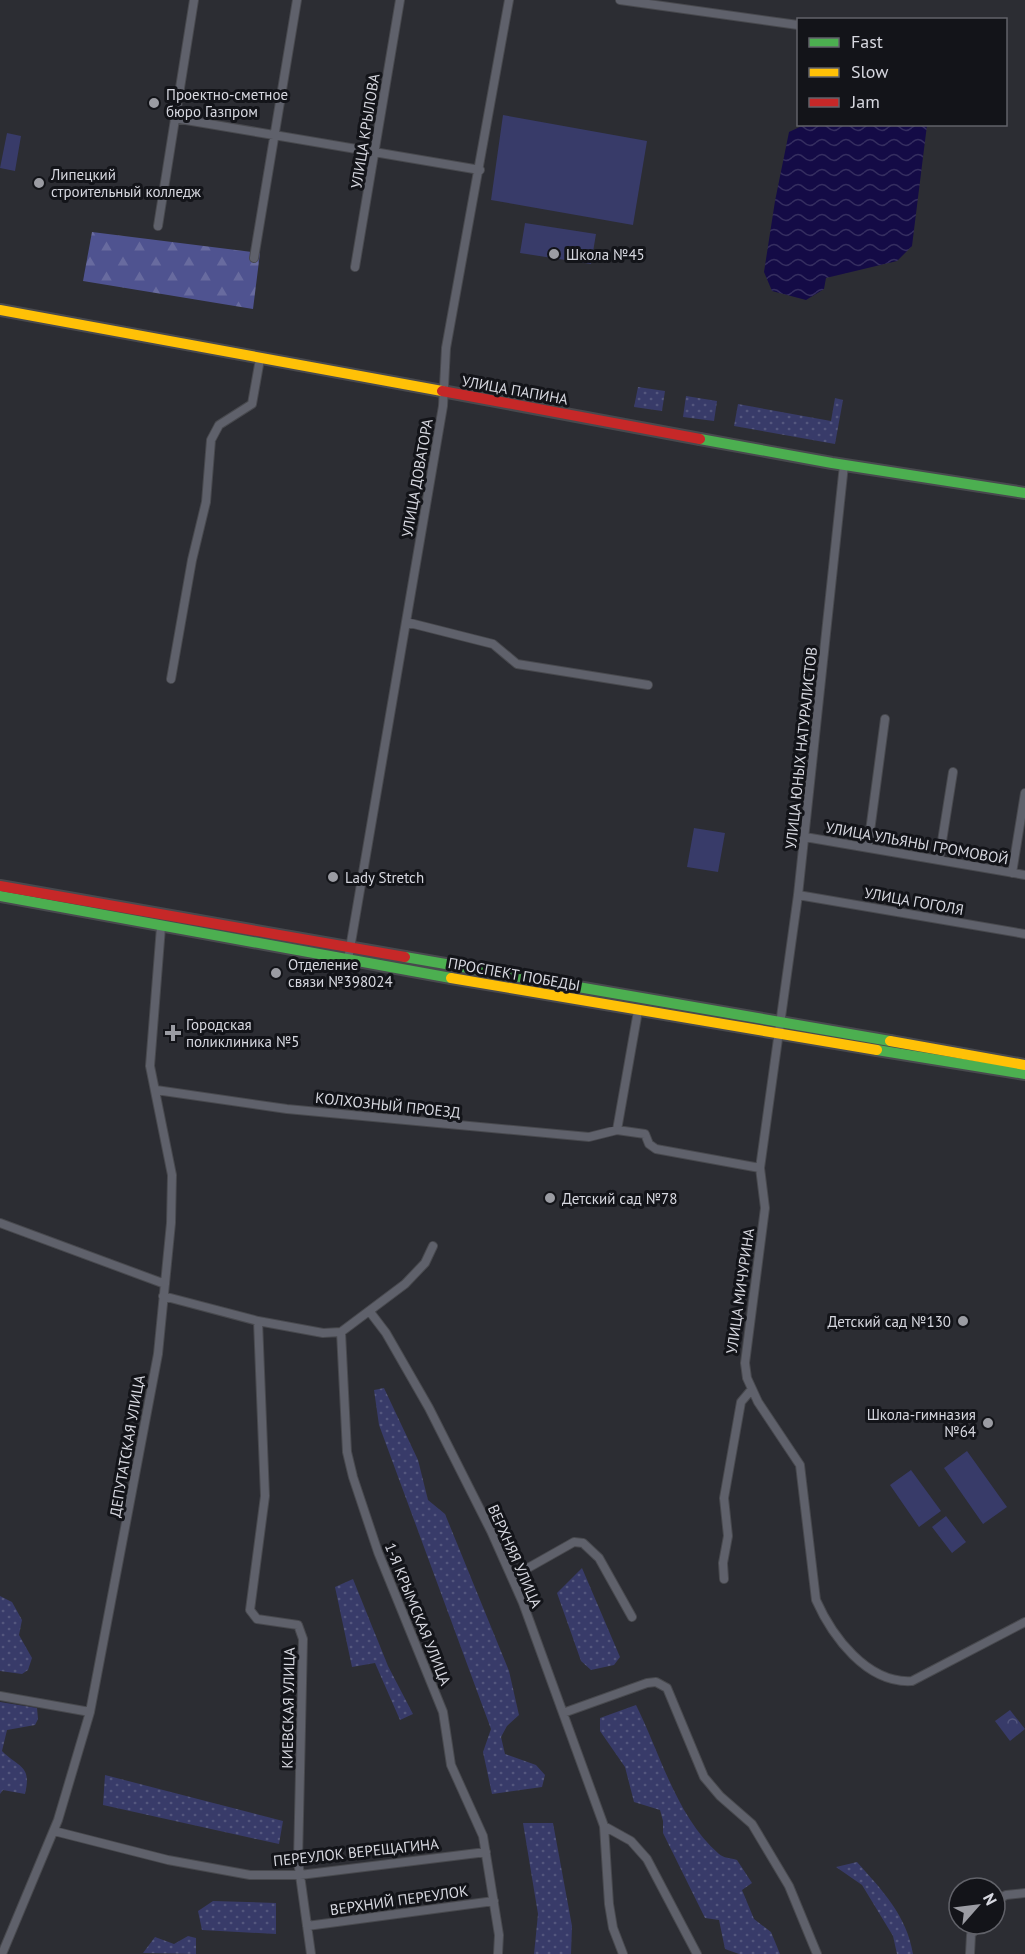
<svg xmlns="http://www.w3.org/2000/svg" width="1025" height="1954" font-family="'PT Sans',sans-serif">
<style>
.grass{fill:url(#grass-dots)}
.forest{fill:url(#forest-firs)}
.park{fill:url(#park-crowns)}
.pitch{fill:#383b69}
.water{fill:url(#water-waves)}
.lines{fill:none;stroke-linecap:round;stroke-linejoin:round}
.street-casing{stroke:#48494e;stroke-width:10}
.fast-casing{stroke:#48494e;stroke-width:14}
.slow-casing{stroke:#48494e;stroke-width:14}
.jam-casing{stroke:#48494e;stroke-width:14}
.street{stroke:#5f616b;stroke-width:8}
.fast{stroke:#4caf50;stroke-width:10}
.slow{stroke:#ffc107;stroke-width:10}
.jam{stroke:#c62828;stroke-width:10}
.poi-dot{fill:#9b9ca3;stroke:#131419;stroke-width:2}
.labels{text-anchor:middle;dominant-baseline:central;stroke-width:6;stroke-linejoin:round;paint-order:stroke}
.poi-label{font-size:15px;fill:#d7d8e0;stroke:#131419;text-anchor:start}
.street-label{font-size:15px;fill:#d7d8e0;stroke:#131419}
</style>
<defs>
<pattern id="grass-dots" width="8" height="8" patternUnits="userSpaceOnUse" patternTransform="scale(1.5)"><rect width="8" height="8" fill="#383b69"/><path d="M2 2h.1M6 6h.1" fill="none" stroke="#54577e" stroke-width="1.8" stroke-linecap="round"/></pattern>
<pattern id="forest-firs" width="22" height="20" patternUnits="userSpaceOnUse" patternTransform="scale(1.5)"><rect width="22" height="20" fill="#4f5390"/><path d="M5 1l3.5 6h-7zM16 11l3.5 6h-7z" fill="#686b9f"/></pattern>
<pattern id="park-crowns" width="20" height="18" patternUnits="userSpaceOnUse" patternTransform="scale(1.5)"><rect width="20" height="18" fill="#383b69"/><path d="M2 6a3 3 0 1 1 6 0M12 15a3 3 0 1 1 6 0" fill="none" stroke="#54577e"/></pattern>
<pattern id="water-waves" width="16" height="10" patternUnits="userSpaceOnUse" patternTransform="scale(1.5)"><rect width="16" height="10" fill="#140b46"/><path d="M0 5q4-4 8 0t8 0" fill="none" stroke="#352e60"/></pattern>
</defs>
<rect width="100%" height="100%" fill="#2c2d33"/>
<path class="grass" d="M638,387L665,391L662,411L634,407Z
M686,396L717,401L714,421L683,417Z
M835,398L843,400L835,444L734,426L738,404L831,421Z
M384,1388L418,1460L428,1500L445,1514L509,1671L519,1715L507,1726L501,1737L505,1754L536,1765L545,1775L542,1787L492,1794L483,1752L491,1729L379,1425L374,1390Z
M582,1568L620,1657L614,1665L591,1670L581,1661L557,1593Z
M353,1579L388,1666L413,1714L400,1720L375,1663L352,1667L335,1587Z
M0,1596L12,1602L22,1620L19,1635L32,1658L28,1670L22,1674L0,1671Z
M0,1702L37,1708L38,1719L35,1725L7,1730L2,1751C19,1768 32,1765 25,1794L3,1790L0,1794Z
M636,1705C660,1753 677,1818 719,1854C723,1858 731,1858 737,1860L752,1883L742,1890L754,1919L771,1932L780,1954H739L725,1949L719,1920L705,1918L663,1833V1821L660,1810L634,1802L625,1767L600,1731V1718Z
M105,1775L283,1821L279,1844L103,1805Z
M523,1823H553L572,1926L571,1954H534L538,1914Z
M857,1862C882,1890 907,1916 913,1954H897L893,1936L862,1885L836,1867Z
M213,1901L276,1903V1934L202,1930L198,1911Z
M188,1936L196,1938V1954L143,1953L155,1937L174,1944Z"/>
<path class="forest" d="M92,232L260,253L253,309L83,281Z"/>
<path class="park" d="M1010,1710L1025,1729L1010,1741L995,1721Z"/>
<path class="pitch" d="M503,115L647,141L633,225L491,200Z
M7,133L21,136L15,171L0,168Z
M525,223L596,234L591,264L520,253Z
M694,828L725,833L718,872L687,867Z
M967,1451L1007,1507L983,1524L944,1468Z
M911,1470L941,1511L919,1527L890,1485Z
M946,1516L966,1542L952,1553L932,1527Z"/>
<path class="water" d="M806,124L927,125L912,246L897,261L826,278L824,289L806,300L772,291L764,272L775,201L789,132Z"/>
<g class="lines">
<g class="street-casing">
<path id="street" d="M620,0L798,25
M174,118L480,170
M158,226L194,0
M254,258L297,0
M355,267L400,0
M844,465L798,895L760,1168L765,1208L745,1363L747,1378L758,1402L800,1465L816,1600C832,1636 867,1684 912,1681L1025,1622
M406,622L493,644L517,664L648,685
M171,679L192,560L206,502L211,440L219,425L252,404L260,359
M805,837L1025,875
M868,846L885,719
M939,860L953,772
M1012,873L1025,793
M798,895L1025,934
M348,960L443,406L446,348L509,0
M156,1090L287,1109L589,1137L617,1130L645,1134L649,1144L656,1149L760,1168
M617,1130L638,1011
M0,1223L165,1284
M163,1296L258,1321L323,1333L341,1332L405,1284L425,1263L433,1246
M370,1312L386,1333L429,1408L491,1531L523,1603L604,1826L609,1904L613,1928L623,1954
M258,1321L265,1496L250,1610L257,1619L298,1625L303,1639L298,1861L311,1954
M341,1332L347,1452L353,1477L378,1552L443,1712L451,1765L483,1836L499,1935L498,1954
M512,1577L574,1542L583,1543L599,1558L632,1617
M724,1579L723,1563L728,1536L724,1498L741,1402L752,1389
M0,1696L90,1712
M563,1713L647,1683L656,1682L667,1688L704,1777L720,1796L752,1824L789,1886L817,1954
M604,1826L631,1841L647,1859L697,1954
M54,1831L168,1860L250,1875H300L486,1852
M995,1901L1006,1895L1025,1893
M307,1926L494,1901
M2,1954L58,1820L90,1712L158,1354L171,1223L172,1175L150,1066L161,927
M970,1954L971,1935L979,1924"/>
</g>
<g class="fast-casing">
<path id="fast" d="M700,439L832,463L1025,493
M0,896L451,978
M405,957L890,1041
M877,1050L1025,1074"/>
</g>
<g class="slow-casing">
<path id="slow" d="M0,310L442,391
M451,978L877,1050
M890,1041L1025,1065"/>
</g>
<g class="jam-casing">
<path id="jam" d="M442,391L700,439
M0,886L405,957"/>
</g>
<use href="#street" class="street"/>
<use href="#fast" class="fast"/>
<use href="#slow" class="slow"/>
<use href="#jam" class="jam"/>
</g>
<g class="poi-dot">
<circle cx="154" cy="103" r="6"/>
<circle cx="39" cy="183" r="6"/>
<circle cx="554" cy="254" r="6"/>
<circle cx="333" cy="877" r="6"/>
<circle cx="276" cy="973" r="6"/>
<path d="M170 1024h6v6h6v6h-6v6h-6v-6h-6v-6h6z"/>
<circle cx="550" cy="1198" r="6"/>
<circle cx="963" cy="1321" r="6"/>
<circle cx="988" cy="1423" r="6"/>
</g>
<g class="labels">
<g class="poi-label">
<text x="166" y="94">Проектно-сметное<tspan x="166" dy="17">бюро Газпром</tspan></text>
<text x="51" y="174">Липецкий<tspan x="51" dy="17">строительный колледж</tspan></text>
<text x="566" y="254">Школа №45</text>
<text x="345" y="877">Lady Stretch</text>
<text x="288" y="964">Отделение<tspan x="288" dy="17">связи №398024</tspan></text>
<text x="186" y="1024">Городская<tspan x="186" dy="17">поликлиника №5</tspan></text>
<text x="562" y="1198">Детский сад №78</text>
<text x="951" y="1321" text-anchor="end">Детский сад №130</text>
<text x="976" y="1414" text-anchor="end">Школа-гимназия<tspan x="976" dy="17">№64</tspan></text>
</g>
<g class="street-label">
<text transform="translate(365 131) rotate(-81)">УЛИЦА КРЫЛОВА</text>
<text transform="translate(515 390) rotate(10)">УЛИЦА ПАПИНА</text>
<text transform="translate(417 478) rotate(-80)">УЛИЦА ДОВАТОРА</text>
<text transform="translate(801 748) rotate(-84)">УЛИЦА ЮНЫХ НАТУРАЛИСТОВ</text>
<text transform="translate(917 843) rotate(10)">УЛИЦА УЛЬЯНЫ ГРОМОВОЙ</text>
<text transform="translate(914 901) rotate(10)">УЛИЦА ГОГОЛЯ</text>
<text transform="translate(514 974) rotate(10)">ПРОСПЕКТ ПОБЕДЫ</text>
<text transform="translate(388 1105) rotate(6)">КОЛХОЗНЫЙ ПРОЕЗД</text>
<text transform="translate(740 1291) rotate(-82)">УЛИЦА МИЧУРИНА</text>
<text transform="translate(127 1446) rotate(-80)">ДЕПУТАТСКАЯ УЛИЦА</text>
<text transform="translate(515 1556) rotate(66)">ВЕРХНЯЯ УЛИЦА</text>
<text transform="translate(418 1614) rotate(68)">1-Я КРЫМСКАЯ УЛИЦА</text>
<text transform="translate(288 1708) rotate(-89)">КИЕВСКАЯ УЛИЦА</text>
<text transform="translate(356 1852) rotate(-6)">ПЕРЕУЛОК ВЕРЕЩАГИНА</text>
<text transform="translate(399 1900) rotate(-8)">ВЕРХНИЙ ПЕРЕУЛОК</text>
</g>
</g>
<rect x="797" y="18" width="210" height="108" fill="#131419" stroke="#616269" stroke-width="1.5"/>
<rect x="809" y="38" width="30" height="9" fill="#4caf50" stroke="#616269" stroke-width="1.5"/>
<text x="851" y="48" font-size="18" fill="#d7d8e0">Fast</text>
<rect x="809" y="68" width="30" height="9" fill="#ffc107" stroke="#616269" stroke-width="1.5"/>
<text x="851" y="78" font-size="18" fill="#d7d8e0">Slow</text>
<rect x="809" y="98" width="30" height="9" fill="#c62828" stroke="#616269" stroke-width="1.5"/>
<text x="851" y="108" font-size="18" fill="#d7d8e0">Jam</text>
<g transform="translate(977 1906) rotate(62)"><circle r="28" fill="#131419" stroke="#616269" stroke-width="1.5"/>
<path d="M0-4.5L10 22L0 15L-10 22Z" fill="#9b9ca3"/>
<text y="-9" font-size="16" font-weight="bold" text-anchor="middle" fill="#d7d8e0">N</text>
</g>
</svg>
